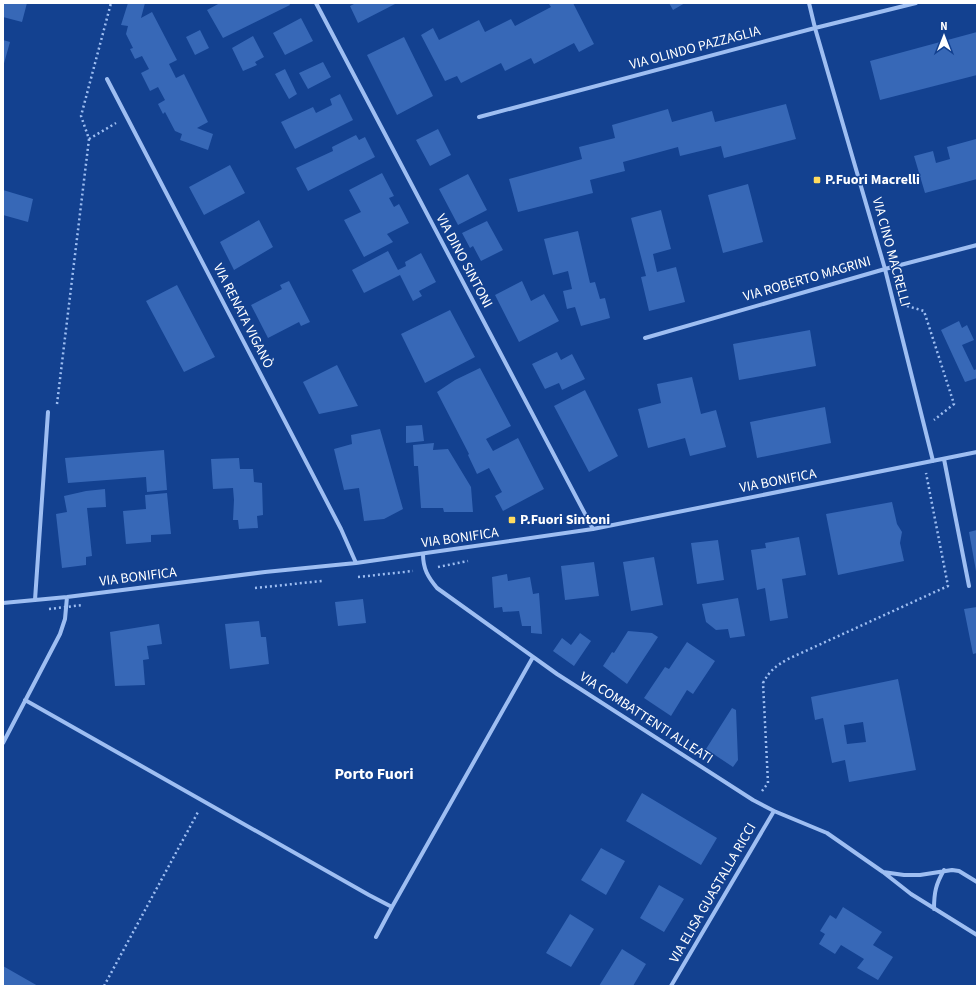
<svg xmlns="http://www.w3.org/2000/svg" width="980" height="989" font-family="'Source Sans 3',sans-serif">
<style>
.building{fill:#3768b7;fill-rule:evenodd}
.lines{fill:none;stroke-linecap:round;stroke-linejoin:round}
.path{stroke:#9ebef2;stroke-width:2.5;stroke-dasharray:2 3;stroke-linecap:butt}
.street{stroke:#9ebef2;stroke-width:4}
.path-bridge{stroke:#9ebef2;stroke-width:2.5;stroke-dasharray:2 3;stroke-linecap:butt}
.poi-dot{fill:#ffdb5f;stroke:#134190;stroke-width:1.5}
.labels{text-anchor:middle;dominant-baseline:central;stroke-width:3;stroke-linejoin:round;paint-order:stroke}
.street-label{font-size:14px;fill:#fff;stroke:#134190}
.poi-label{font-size:14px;font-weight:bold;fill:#fff;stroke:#134190;text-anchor:start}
.quarter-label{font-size:16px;font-weight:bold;fill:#fff;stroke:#134190}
</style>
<rect width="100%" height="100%" fill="#134190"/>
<path class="building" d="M3,3H27L22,22L3,17Z
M128,3H145L141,18L152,12L177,60L169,64L176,78L184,74L208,122L197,128L213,134L208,150L180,140L182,134L175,131L165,112L163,114L158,104L165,100L158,87L150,91L141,73L149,69L142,56L135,59L130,49L133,48L126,34L128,26L121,25Z
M220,3H289L290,5L223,38L207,10Z
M356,3H397L358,23L350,6Z
M551,3H573L594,44L579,52L574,43L534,64L531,58L505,71L501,63L461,83L457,76L445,81L421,35L433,28L439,40L479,20L485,32L511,19L515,26L551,7L549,4Z
M669,3H685L673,10Z
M301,18L313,41L285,55L273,33Z
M200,30L209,48L195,55L186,37Z
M977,32V75L880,100L870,61Z
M253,36L264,57L255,62L257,65L243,71L232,48Z
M404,37L433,96L397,115L367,55Z
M3,40L10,42L3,67Z
M323,62L331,77L308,89L299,73Z
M285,69L297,94L289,99L275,74Z
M340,94L353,120L295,149L281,122L313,107L316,113L332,105L330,99Z
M786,104L796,139L724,158L721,146L680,156L678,147L623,162L625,171L590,180L593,193L518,212L509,179L582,159L579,147L615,138L612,125L668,109L672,122L712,111L715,122Z
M438,129L451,155L430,166L416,140Z
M356,135L359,140L365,137L375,157L308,191L296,168L333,151L332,147Z
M976,139L977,179L925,193L914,156L933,151L936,163L950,159L947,147Z
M230,165L245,193L204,215L189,187Z
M382,173L394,196L389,198L394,207L399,204L409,223L387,234L393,242L364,257L344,220L361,212L349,190Z
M468,174L487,210L458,225L439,189Z
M748,184L763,242L723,253L708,195Z
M3,190L33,199L28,222L3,215Z
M661,210L671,249L653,254L657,272L676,267L685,302L649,311L641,277L646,276L631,218Z
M259,220L273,247L234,270L220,242Z
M487,221L503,250L481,261L473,246L470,248L462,233Z
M578,231L590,283L595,282L600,299L605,298L610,318L581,326L575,307L567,309L563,291L572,289L568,271L553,275L544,239Z
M388,251L398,270L406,266L405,262L421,253L436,282L419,291L422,296L413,301L400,275L364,293L352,270Z
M289,281L310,322L301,326L299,322L268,338L251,305L282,289L280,285Z
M522,281L531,301L544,294L559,321L519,342L495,295Z
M177,285L215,357L184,372L146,301Z
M450,310L475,357L425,383L401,334Z
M959,321L962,328L967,325L974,340L962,345L974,370L977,369V378L965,382L941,330Z
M810,330L816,366L739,380L733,344Z
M557,352L561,360L572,354L585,379L562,390L559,383L545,389L532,364Z
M337,365L358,406L319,414L303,382Z
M480,368L511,426L486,439L493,451L518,438L544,489L503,511L495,496L502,492L489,468L477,474L468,455L469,454L437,392L455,380Z
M692,377L701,414L716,410L726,447L690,456L685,438L648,448L638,409L661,403L657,384Z
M585,390L618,456L589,472L554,406Z
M825,407L831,443L757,458L750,422Z
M422,425L424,441L406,443V426Z
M380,429L403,509L384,519L364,521L359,488L344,490L334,449L352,444L351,435Z
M434,443L433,450L448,449L471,487L473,512H444L443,508H421L418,466H414L413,445Z
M164,450L167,490L147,492L146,477L68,483L65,458Z
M239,458L240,469H253L254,482L262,483L263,515L257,516L258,528L239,529L238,520H233L234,500L233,488L213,489L211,459Z
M105,489L106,507L87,508L92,556L86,557V565L62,568L56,514L67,512L64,496L86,491Z
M167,493L171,534L151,535V542L126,544L123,511L146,509L145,495Z
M892,502L897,524L902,532L900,543L904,561L838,575L826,514Z
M977,530V571H976L969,532Z
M799,537L806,575L782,579L788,618L770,621L765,588L757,590L751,550L766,548L765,543Z
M718,540L724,580L697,584L691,543Z
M654,557L663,605L631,611L623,562Z
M594,562L599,596L565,600L561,566Z
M507,574L508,581L530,577L533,594L539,593L542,634L531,633V626H522L519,611L503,612L502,607L494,608L492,577Z
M738,598L745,636L730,638L728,629L716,630L706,622L702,604Z
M363,599L366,623L338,626L335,602Z
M977,607V653L973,654L964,609Z
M259,621L261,637H266L269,664L230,669L225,624Z
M159,624L162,644L147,646L149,659L143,660L145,685L115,686L110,632Z
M628,631L652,633L658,637L627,684L603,666L612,652L614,653Z
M580,633L591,641L574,666L553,651L562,638L571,645Z
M687,642L715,661L693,694L687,690L671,716L644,698L665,667L669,669Z
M898,679L916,770L849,782L845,760L832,763L823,718L815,720L811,697ZM863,722L866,742L847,744L844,725Z
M732,708L736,710L738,760L733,767L706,749Z
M642,793L717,838L701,865L626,821Z
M601,848L625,861L606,895L581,880Z
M659,885L684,899L664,932L640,918Z
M843,907L882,932L873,945L893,957L878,980L857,968L864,959L841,945L835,954L819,944L825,934L820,931L830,915L836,919Z
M570,914L594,929L571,967L546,953Z
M622,949L646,964L633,986H599Z
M3,966L38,986H3Z"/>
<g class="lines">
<path class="path" d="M89,139L116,123
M907,306L924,311L954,404L934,420
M57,404L89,139L81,116L111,3
M438,567L468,561
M358,577L413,571
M255,588L322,581
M762,791L768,783L763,683C770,670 776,666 788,659L948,586L926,473
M104,986L198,812"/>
<path class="street" d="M316,3L593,529
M809,3L815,28L885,269L933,461
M107,79L341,529L356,563
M479,117L815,28L916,3
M645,338L885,269L977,245
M944,459L969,586
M423,554C423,569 428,577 437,588L557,674L753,800L774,811L827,833L883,872L911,894L977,935
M35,600L48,412
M3,603L67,597L265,572L356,563L593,529L977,452
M25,700L369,895L392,907L533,657
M3,743L60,634L65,619L67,597
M883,872L904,875H920L952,870L959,871L977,882
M934,909C934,892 936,884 944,870
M376,937L392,907
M671,986L774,811"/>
<path class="path-bridge" d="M49,609L83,605"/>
</g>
<g class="poi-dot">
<rect x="813" y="176" width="8" height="8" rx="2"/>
<rect x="508" y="516" width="8" height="8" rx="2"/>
</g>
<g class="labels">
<g class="street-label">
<text transform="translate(695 48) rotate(-15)">VIA OLINDO PAZZAGLIA</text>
<text transform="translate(891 252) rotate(75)">VIA CINO MACRELLI</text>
<text transform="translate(464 261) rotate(62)">VIA DINO SINTONI</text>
<text transform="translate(807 279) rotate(-16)">VIA ROBERTO MAGRINI</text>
<text transform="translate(243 316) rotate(63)">VIA RENATA VIGANÒ</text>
<text transform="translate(778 481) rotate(-11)">VIA BONIFICA</text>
<text transform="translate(460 538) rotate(-8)">VIA BONIFICA</text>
<text transform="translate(138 577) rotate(-7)">VIA BONIFICA</text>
<text transform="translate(646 718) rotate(33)">VIA COMBATTENTI ALLEATI</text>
<text transform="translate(713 893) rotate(-60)">VIA ELISA GUASTALLA RICCI</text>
</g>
<g class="poi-label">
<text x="825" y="180">P.Fuori Macrelli</text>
<text x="520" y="520">P.Fuori Sintoni</text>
</g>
<g class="quarter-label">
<text x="374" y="774">Porto Fuori</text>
</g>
</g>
<rect width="980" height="989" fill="none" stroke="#ffffff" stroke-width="8"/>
<g transform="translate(944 36)" stroke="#134190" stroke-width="3" paint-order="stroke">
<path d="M0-3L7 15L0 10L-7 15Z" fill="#ffffff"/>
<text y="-6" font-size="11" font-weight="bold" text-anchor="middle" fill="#ffffff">N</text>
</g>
</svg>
